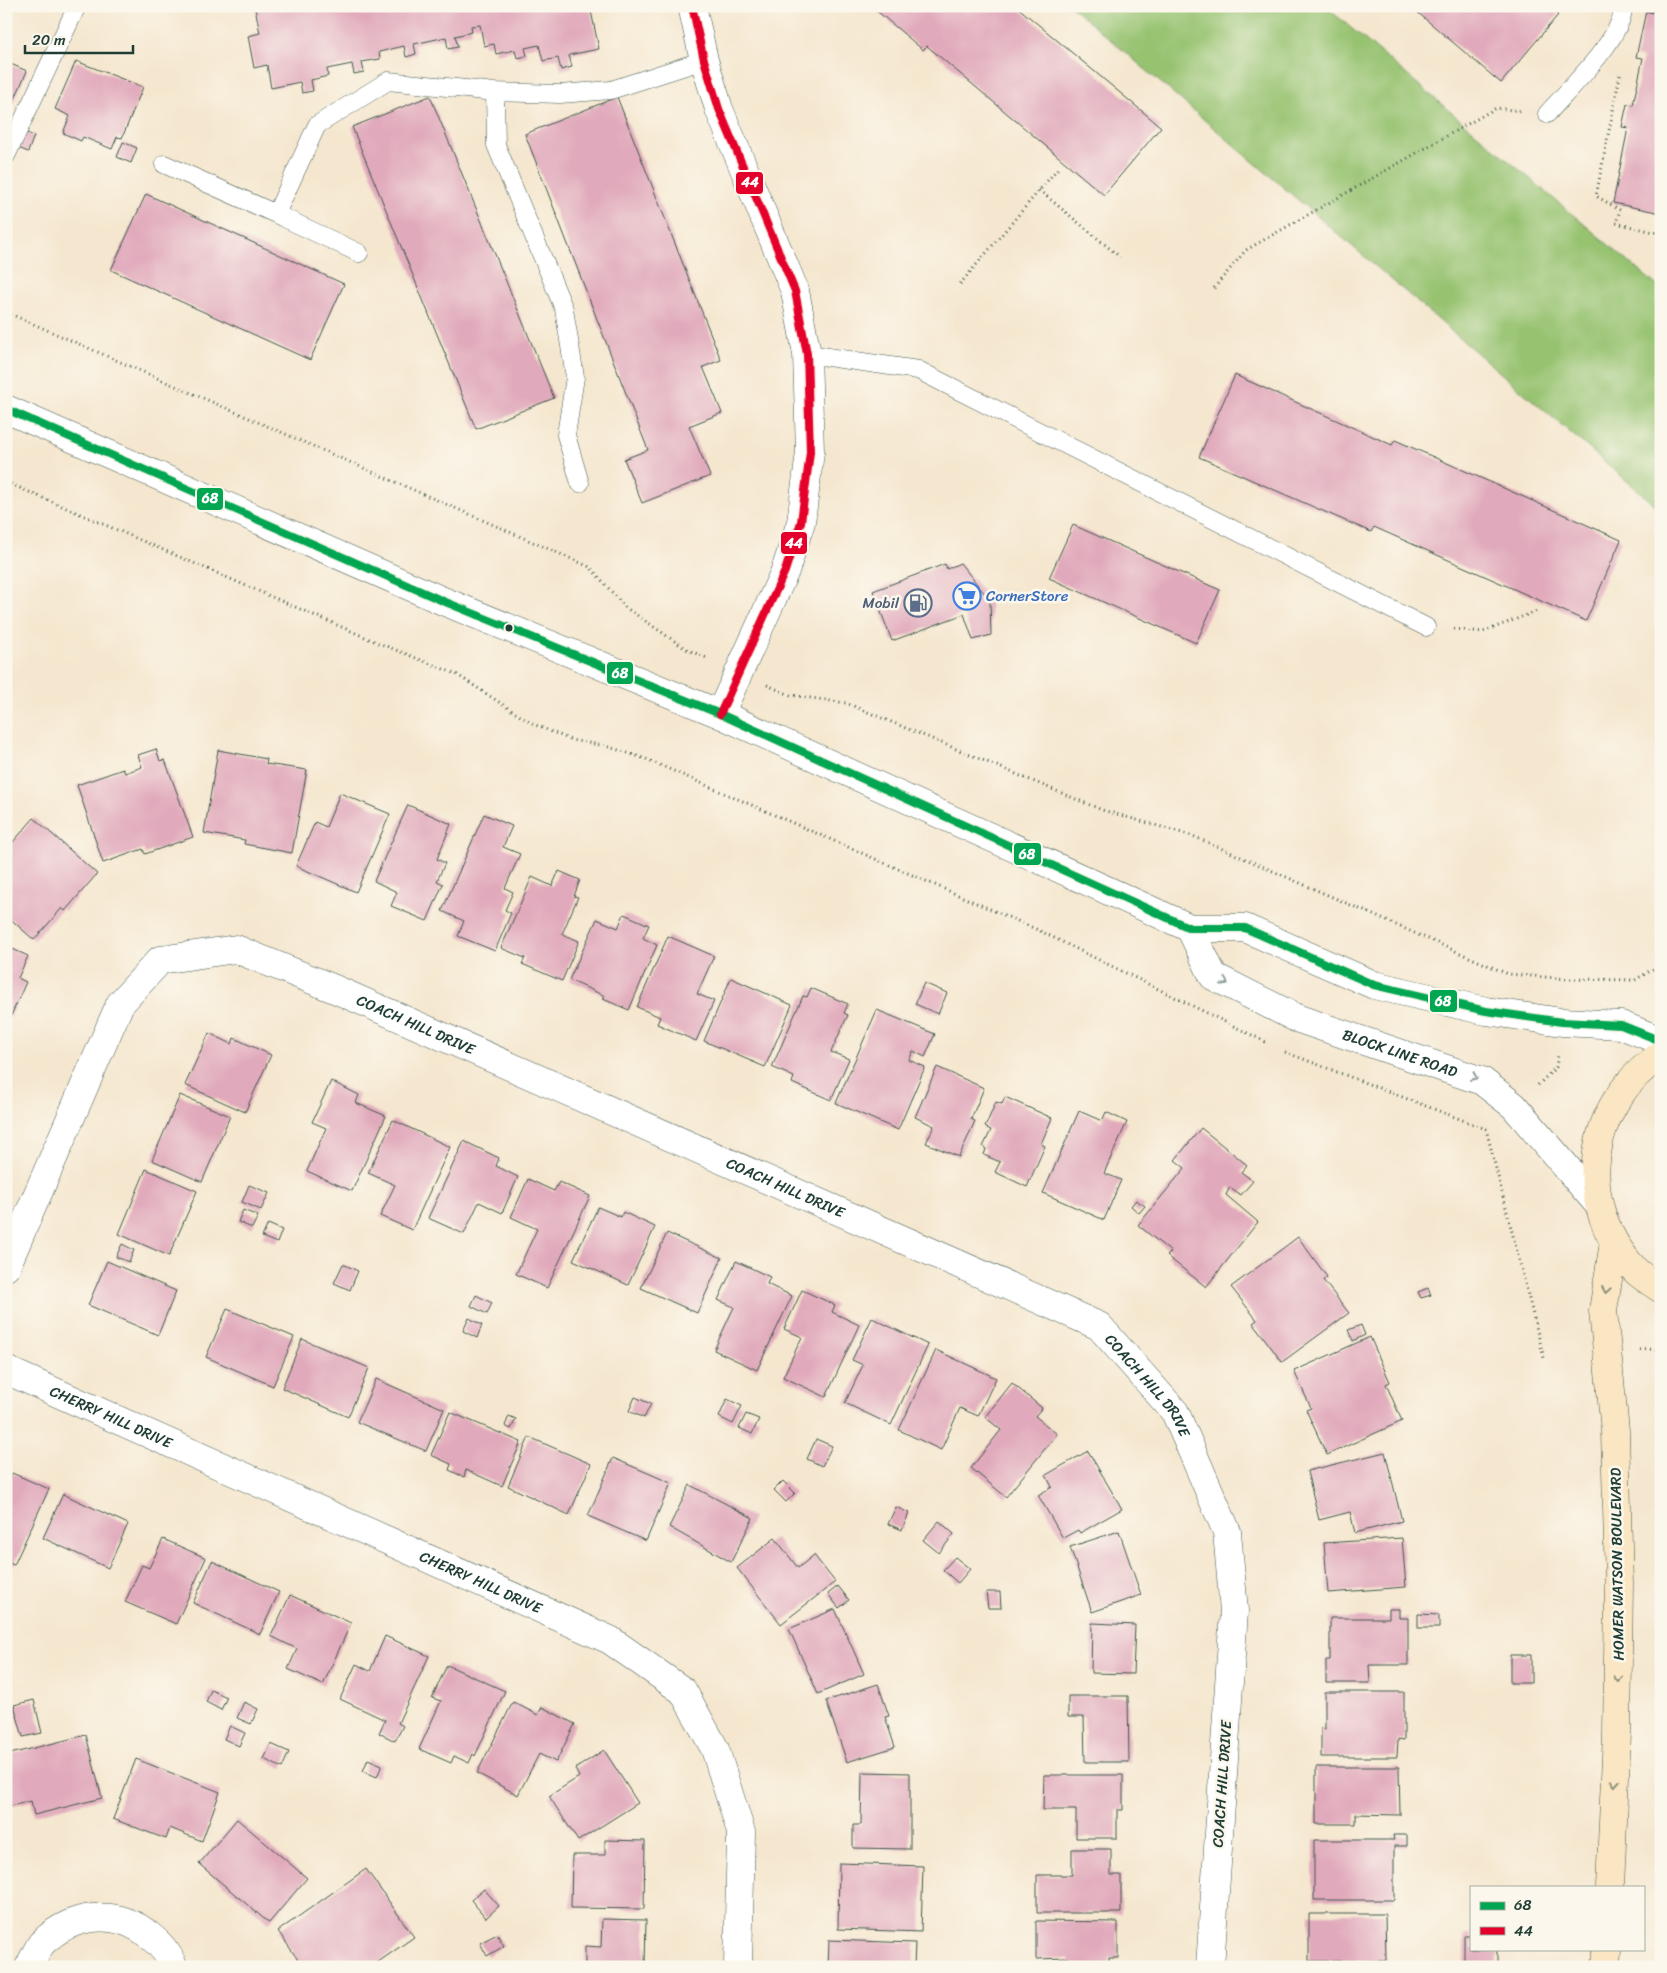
<svg xmlns="http://www.w3.org/2000/svg" width="1667" height="1973" font-family="Sriracha,sans-serif">
<style>
.green{fill:#97c371;stroke:#5b8052}
.building{fill:#e1aabc}
.lines{fill:none;stroke-linecap:round;stroke-linejoin:round}
.service-casing{stroke:#3f564b;stroke-width:19}
.minor-casing{stroke:#3f564b;stroke-width:29}
.tertiary-casing{stroke:#3f564b;stroke-width:29}
.secondary-casing{stroke:#3f564b;stroke-width:29}
.path{stroke:#3f564b;stroke-width:3;stroke-dasharray:1 4;stroke-linecap:butt}
.service{stroke:#fff;stroke-width:18}
.minor{stroke:#fff;stroke-width:28}
.tertiary{stroke:#fff;stroke-width:28}
.secondary{stroke:#fbe6c3;stroke-width:28}
.bus-1-casing{stroke:#fbf7ec;stroke-width:11}
.bus-2-casing{stroke:#fbf7ec;stroke-width:11}
.bus-1{stroke:#00a651;stroke-width:8}
.bus-2{stroke:#e4002b;stroke-width:8}
.oneway{stroke:#8f9e9a}
.oneway2{stroke:#8d927c}
.bus-dot{fill:#1f3d34;stroke:#fbf7ec;stroke-width:2}
.labels{text-anchor:middle;dominant-baseline:central;stroke-width:5;stroke-linejoin:round;paint-order:stroke}
.shop-label{font-size:15px;fill:#366cbe;stroke:#fbf7ec;text-anchor:start}
.service-label{font-size:15px;fill:#4e5e75;stroke:#fbf7ec;text-anchor:end}
.street-label{font-size:15px;fill:#1f3d34;stroke:#fbf7ec}
.line-badge{stroke:#fbf7ec;stroke-width:2}
.badge-label{font-size:14px;text-anchor:middle;font-weight:bold;fill:#fff}
</style>
<rect width="100%" height="100%" fill="#fbf7ec"/>
<filter id="ink" filterUnits="userSpaceOnUse"><feTurbulence type="fractalNoise" baseFrequency=".02" numOctaves="2"/><feDisplacementMap in="SourceGraphic" scale="10" xChannelSelector="R" yChannelSelector="G"/><feConvolveMatrix kernelMatrix="1 2 1 2 8 2 1 2 1" color-interpolation-filters="sRGB"/></filter>
<filter id="wash" filterUnits="userSpaceOnUse"><feTurbulence type="fractalNoise" baseFrequency=".0096" numOctaves="4" result="noise"/><feDisplacementMap in="SourceGraphic" scale="20" xChannelSelector="R" yChannelSelector="G"/><feGaussianBlur stdDeviation="1.12" result="paint"/><feColorMatrix in="noise" values="0 0 0 0 0 0 0 0 0 0 0 0 0 0 0 0 0 1.4 0 .05"/><feComposite in="paint" operator="in"/></filter>
<g filter="url(#wash)">
<rect width="100%" height="100%" fill="#f5e7cf"/>
<path class="green" d="M1071,6H1325L1661,289V510Z"/>
<g id="blocks">
<path class="building" d="M265,6H590L599,49L569,55L572,67L561,70L558,58L543,61L539,45L525,48L527,56L517,58L515,50L496,54L494,44L484,46L480,25L471,26L472,32L455,36L458,47L448,49L446,37L414,44L416,54L406,57L404,46L379,52L380,59L362,62L364,72L354,74L352,64L327,69L328,76L311,80L313,91L302,93L300,82L271,88L267,65L254,68L248,36L260,33L255,8Z
M871,6H1016L1161,127L1104,195L927,46L923,50Z
M1410,6H1547L1558,15L1501,83Z
M1653,6H1661V213L1613,203L1628,128L1622,127L1627,104L1633,105L1643,58L1636,57L1646,11L1652,13Z
M76,61L143,87L122,138L117,137L112,149L83,137L81,141L63,133L70,116L55,109Z
M6,62L27,71L6,119Z
M430,96L554,398L476,429L352,127Z
M617,97L721,360L703,367L722,413L689,426L710,476L642,503L624,459L648,450L525,134Z
M22,131L34,136L28,152L16,147Z
M123,142L137,148L131,163L117,157Z
M146,194L344,284L310,360L111,270Z
M1235,375L1392,445L1395,440L1621,540L1586,621L1374,527L1371,532L1199,457Z
M1073,525L1220,590L1196,643L1049,578Z
M960,563L990,600L991,635L973,640L964,614L892,641L873,591L945,564L947,569Z
M156,749L160,761L165,760L193,837L145,854L143,849L103,863L77,785L123,769L125,773L142,767L138,755Z
M218,750L267,759L266,764L307,770L292,853L244,844L245,840L204,833Z
M340,793L390,814L356,892L296,866L315,822L326,827Z
M408,805L451,824L437,859L445,863L437,881L443,884L427,921L391,906L397,892L374,881Z
M484,814L512,826L503,847L520,854L505,888L513,892L505,910L511,913L495,951L458,936L464,921L442,911Z
M34,818L97,874L65,911L62,908L34,940L6,915V850Z
M559,871L580,880L574,896L578,897L562,934L579,941L562,981L522,964L525,958L501,948L532,877L552,886Z
M624,914L649,925L643,938L657,945L629,1010L603,999L605,996L569,980L597,919L618,928Z
M668,936L714,956L697,994L714,1001L696,1041L657,1024L660,1017L637,1007Z
M6,946L28,956L18,978L26,982L10,1018L6,1016Z
M731,978L792,1005L765,1067L704,1041Z
M924,983L947,993L938,1014L915,1004Z
M811,988L848,1004L844,1013L848,1015L831,1052L849,1059L831,1100L792,1083L794,1077L772,1067L803,996L807,997Z
M877,1010L935,1034L925,1057L913,1051L909,1060L925,1067L898,1130L836,1103Z
M209,1033L232,1044L234,1038L271,1055L245,1112L185,1085Z
M937,1067L984,1088L971,1119L975,1121L959,1157L926,1143L934,1126L915,1117Z
M331,1081L359,1095L356,1103L386,1116L352,1191L307,1171L326,1128L312,1122Z
M180,1095L230,1116L202,1182L152,1160Z
M1005,1097L1052,1118L1041,1144L1045,1146L1027,1187L995,1172L1000,1162L984,1155L986,1149L983,1147L991,1130L985,1127L996,1102L1002,1104Z
M1079,1111L1102,1121L1106,1112L1127,1122L1104,1173L1121,1180L1104,1220L1043,1193Z
M393,1120L450,1147L412,1230L380,1216L395,1185L368,1173Z
M1201,1128L1247,1165L1241,1172L1253,1181L1241,1195L1230,1187L1226,1195L1258,1222L1206,1287L1167,1256L1171,1252L1138,1225L1185,1168L1175,1160Z
M464,1141L499,1158L496,1166L518,1177L502,1213L479,1202L464,1234L428,1218Z
M146,1169L197,1191L169,1256L119,1234Z
M528,1179L554,1191L559,1182L590,1196L547,1288L516,1274L537,1229L511,1217Z
M249,1185L269,1193L261,1210L242,1202Z
M1136,1200L1145,1206L1139,1213L1131,1206Z
M598,1207L621,1217L623,1212L655,1227L628,1285L573,1260Z
M243,1210L258,1216L252,1228L238,1222Z
M268,1224L282,1230L277,1243L262,1237Z
M667,1233L722,1258L697,1313L641,1288Z
M1298,1237L1327,1277L1323,1280L1349,1313L1282,1362L1253,1323L1257,1320L1231,1287Z
M122,1244L134,1250L129,1262L116,1257Z
M107,1261L176,1291L158,1335L88,1305Z
M736,1261L770,1277L767,1284L792,1296L757,1370L714,1350L734,1307L718,1300Z
M343,1264L358,1271L350,1290L334,1283Z
M1428,1288L1431,1295L1421,1298L1418,1292Z
M802,1290L835,1305L832,1312L859,1325L826,1397L783,1377L802,1337L784,1329Z
M476,1295L492,1303L487,1314L471,1306Z
M227,1309L294,1337L273,1386L206,1357Z
M469,1318L482,1325L477,1338L463,1331Z
M872,1318L928,1345L891,1425L845,1403L863,1365L852,1360Z
M1361,1325L1365,1335L1353,1341L1348,1330Z
M1370,1337L1390,1382L1386,1384L1402,1421L1327,1455L1306,1410L1311,1408L1294,1371Z
M302,1339L369,1368L348,1417L282,1388Z
M936,1350L996,1378L978,1416L960,1408L941,1450L899,1430Z
M376,1379L444,1409L426,1451L357,1422Z
M1012,1383L1042,1408L1035,1416L1057,1434L1006,1497L971,1468L1001,1430L985,1417Z
M635,1397L651,1404L644,1418L629,1411Z
M727,1399L742,1406L733,1424L719,1417Z
M450,1412L521,1442L502,1486L466,1470L464,1477L449,1470L451,1464L431,1455Z
M746,1414L759,1419L752,1434L739,1428Z
M509,1416L516,1419L511,1429L505,1426Z
M529,1437L591,1464L569,1515L508,1486Z
M816,1439L832,1446L822,1466L807,1459Z
M1088,1451L1122,1509L1080,1533L1078,1530L1063,1538L1038,1495L1052,1487L1046,1475Z
M1385,1452L1402,1521L1355,1533L1350,1512L1319,1520L1307,1471Z
M613,1458L671,1483L646,1541L588,1516Z
M12,1473L49,1489L14,1565L6,1562V1480L8,1481Z
M783,1481L795,1493L786,1502L774,1490Z
M690,1485L753,1518L731,1562L669,1527Z
M63,1494L128,1524L108,1568L43,1538Z
M896,1507L909,1513L902,1530L888,1524Z
M939,1521L954,1534L939,1553L923,1540Z
M1119,1531L1141,1595L1092,1612L1070,1547Z
M775,1538L798,1568L814,1555L835,1582L781,1624L737,1568Z
M1402,1538L1406,1587L1328,1593L1324,1543Z
M163,1539L206,1558L176,1624L125,1602L142,1565L149,1568Z
M955,1557L970,1569L958,1583L943,1570Z
M212,1561L279,1592L260,1634L193,1603Z
M838,1586L849,1600L839,1608L828,1594Z
M986,1592H1000L1001,1608H988Z
M290,1595L351,1623L323,1685L288,1669L297,1649L271,1636Z
M835,1609L864,1674L818,1694L789,1629Z
M1389,1609H1399V1618H1408V1665H1369L1370,1683H1326V1660H1330V1618H1389Z
M1418,1614L1439,1615V1628H1418Z
M1092,1623L1135,1625L1133,1674L1091,1673Z
M385,1636L429,1656L398,1723L403,1726L395,1741L379,1733L385,1720L340,1699L356,1664L370,1671Z
M1510,1655H1531V1683H1510Z
M447,1665L505,1691L475,1756L473,1754L469,1763L454,1756L451,1763L419,1749L441,1701L432,1698Z
M878,1684L889,1716L885,1717L895,1747L847,1762L826,1701Z
M211,1690L227,1697L221,1710L206,1702Z
M1325,1692H1404V1740L1398,1739L1397,1757H1321V1728L1325,1729Z
M1068,1696H1128L1129,1762H1085L1084,1717H1068Z
M34,1700L42,1733L23,1737L14,1705Z
M244,1702L258,1709L251,1724L237,1718Z
M513,1702L538,1715L542,1707L575,1724L556,1762L539,1754L518,1795L477,1773Z
M230,1726L245,1733L239,1746L224,1739Z
M86,1735L102,1798L34,1815L31,1801L6,1807V1755Z
M271,1744L289,1752L282,1768L264,1759Z
M604,1750L638,1803L578,1841L549,1796L579,1777L575,1769Z
M136,1759L220,1792L202,1841L170,1828L166,1839L113,1819Z
M368,1759L382,1765L377,1777L363,1771Z
M1316,1767H1399L1400,1815L1356,1814V1824H1316Z
M862,1772L910,1773V1849L853,1848V1825H861Z
M1044,1775H1123V1810H1117V1838H1076V1810H1043Z
M237,1819L307,1878L269,1923L199,1864Z
M1393,1835H1407V1846H1394V1900H1314V1840H1394Z
M605,1840L645,1841L644,1909L571,1908L572,1855H605Z
M1072,1849H1111V1875H1121V1913H1037V1875H1072Z
M839,1863L923,1866L921,1932L838,1929Z
M366,1869L414,1937L371,1967H303L278,1931Z
M484,1889L499,1906L486,1918L471,1900Z
M1309,1914H1385L1386,1961H1309Z
M602,1919L646,1920L645,1967H585V1946L601,1947Z
M1036,1921L1118,1922V1958H1109V1967H1068V1958L1036,1959Z
M497,1934L504,1946L487,1956L480,1943Z
M1464,1935H1471V1949H1497V1966L1464,1965Z
M829,1940L915,1943L914,1967H828Z"/>
</g>
</g>
<g filter="url(#ink)">
<use href="#blocks" fill-opacity="0" stroke="#3f564b" stroke-width="1"/>
<g class="lines">
<g class="service-casing">
<path id="service" d="M495,92L496,145L564,309L575,377L566,435L580,483
M1547,114C1567,91 1625,36 1623,6
M6,156L77,6
M164,164L276,214L317,125L388,81L495,92L560,94L611,90L704,60
M276,214L359,253
M807,354L918,370L1426,627"/>
</g>
<g class="minor-casing">
<g id="minor">
<path d="M692,6L704,60L719,109L795,291L807,354L810,452L801,522L785,571L720,714"/>
<path id="s1" d="M6,1267L120,1004L160,960L236,949L337,990L1099,1326L1175,1412L1227,1532L1234,1611L1210,1967"/>
<path id="s2" d="M6,1370L610,1640L683,1691L715,1749L741,1832L738,1967"/>
<path d="M29,1967C33,1960 37,1949 42,1943C73,1913 117,1908 150,1936C160,1944 170,1955 173,1967"/>
</g>
</g>
<g class="tertiary-casing">
<g id="tertiary">
<path d="M6,409L443,601L720,714L1190,928H1245L1374,985L1486,1011L1562,1022L1621,1025L1661,1041"/>
<path id="s3" d="M1190,928L1213,976L1296,1018L1482,1081L1514,1106L1598,1204"/>
</g>
</g>
<g class="secondary-casing">
<path id="secondary" d="M1661,1055C1585,1105 1573,1205 1636,1271C1643,1278 1653,1283 1661,1289
M1610,1887L1617,1734L1619,1584L1615,1431L1603,1311L1614,1242
M1606,1967L1607,1949"/>
</g>
<path class="path" d="M1620,75L1596,196L1620,210L1616,223L1658,233
M1039,190L1120,257
M960,284L1059,167
M1214,288L1246,250L1496,108L1521,111
M6,312L590,567L625,607L686,649L709,659
M6,482L381,644L456,674L531,723L571,740L606,746L646,759L1036,929L1266,1042
M1454,629L1483,632L1537,611
M767,685L790,695L846,703L1102,810L1193,836L1508,974L1568,979L1635,980L1661,964
M1285,1052L1486,1129L1544,1358
M1538,1085L1556,1067L1558,1054
M1640,1350L1656,1349L1661,1352"/>
<use href="#service" class="service"/>
<use href="#minor" class="minor"/>
<use href="#tertiary" class="tertiary"/>
<use href="#secondary" class="secondary"/>
<g class="bus-1-casing">
<path id="bus-1" d="M6,409L443,601L720,714L1190,928H1245L1374,985L1486,1011L1562,1022L1621,1025L1661,1041"/>
</g>
<g class="bus-2-casing">
<path id="bus-2" d="M692,6L704,60L719,109L795,291L807,354L810,452L801,522L785,571L720,714"/>
</g>
<use href="#bus-1" class="bus-1"/>
<use href="#bus-2" class="bus-2"/>
</g>
<defs><path id="oneway-chevron" d="M-2-3.5L2.5 0L-2 3.5" fill="none" stroke-width="1.6" stroke-linecap="round" stroke-linejoin="round" transform="scale(1.25)"/></defs>
<g class="oneway">
<use href="#oneway-chevron" transform="translate(1225 982) rotate(27)"/>
<use href="#oneway-chevron" transform="translate(1474 1077) rotate(23)"/>
</g>
<g class="oneway2">
<use href="#oneway-chevron" transform="translate(1606 1290) rotate(99)"/>
<use href="#oneway-chevron" transform="translate(1618 1679) rotate(91)"/>
<use href="#oneway-chevron" transform="translate(1615 1783) rotate(93)"/>
</g>
</g>
<defs>
<g id="supermarket-ring" transform="scale(1.4375)"><circle r="9.5" fill="#fbf7ec" stroke="#3f7fe0" stroke-width="1.5"/><path d="M-6-5.5h2.5l.6 2H6L4.5 2H-2.5L-4.4-4H-6ZM-1.5 3.2a1.3 1.3 0 1 0 .1 0ZM3 3.2a1.3 1.3 0 1 0 .1 0Z" fill="#3f7fe0"/></g>
<g id="fuel-ring" transform="scale(1.4375)"><circle r="9.5" fill="#fbf7ec" stroke="#5c6f8a" stroke-width="1.5"/><path d="M-5.5-6h7V0h2V4h1.3V-2.5L3-4.5l.8-.8L6-3V5H2.5V1h-1V6h-7ZM-4.2-4.7v3.2H.2V-4.7Z" fill="#5c6f8a"/></g>
</defs>
<g fill-rule="evenodd">
<use href="#supermarket-ring" x="967" y="596"/>
<use href="#fuel-ring" x="918" y="603"/>
</g>
<circle class="bus-dot" cx="509" cy="628" r="4.5"/>
<g class="labels">
<g class="shop-label">
<text x="986" y="596">CornerStore</text>
</g>
<g class="service-label">
<text x="899" y="603">Mobil</text>
</g>
<g class="street-label">
<text stroke="none"><textPath href="#s1" startOffset="618">COACH HILL DRIVE</textPath></text>
<text stroke="none"><textPath href="#s3" startOffset="256">BLOCK LINE ROAD</textPath></text>
<text stroke="none"><textPath href="#s1" startOffset="1022">COACH HILL DRIVE</textPath></text>
<text stroke="none"><textPath href="#s1" startOffset="1442">COACH HILL DRIVE</textPath></text>
<text stroke="none"><textPath href="#s2" startOffset="115">CHERRY HILL DRIVE</textPath></text>
<text transform="translate(1617 1564) rotate(-91)">HOMER WATSON BOULEVARD</text>
<text stroke="none"><textPath href="#s2" startOffset="520">CHERRY HILL DRIVE</textPath></text>
<text transform="translate(1222 1784) rotate(-86)">COACH HILL DRIVE</text>
</g>
</g>
<g class="line-badge">
<rect x="735" y="171" width="29" height="24" rx="5" fill="#e4002b"/>
<rect x="196" y="487" width="28" height="24" rx="5" fill="#00a651"/>
<rect x="780" y="531" width="28" height="24" rx="5" fill="#e4002b"/>
<rect x="606" y="661" width="28" height="24" rx="5" fill="#00a651"/>
<rect x="1013" y="842" width="29" height="24" rx="5" fill="#00a651"/>
<rect x="1429" y="989" width="29" height="24" rx="5" fill="#00a651"/>
</g>
<g class="badge-label">
<text x="750" y="187">44</text>
<text x="210" y="503">68</text>
<text x="794" y="548">44</text>
<text x="620" y="678">68</text>
<text x="1027" y="859">68</text>
<text x="1443" y="1006">68</text>
</g>
<rect width="1667" height="1973" fill="none" stroke="#fbf7ec" stroke-width="25"/>
<rect x="1470" y="1886" width="175" height="65" fill="#fbf7ec" stroke="#a3ada2"/>
<rect x="1480" y="1902" width="25" height="8" fill="#00a651" stroke="#a3ada2"/>
<text x="1514" y="1910" font-size="15" fill="#1f3d34">68</text>
<rect x="1480" y="1927" width="25" height="8" fill="#e4002b" stroke="#a3ada2"/>
<text x="1514" y="1936" font-size="15" fill="#1f3d34">44</text>
<path d="M25 45v8h108v-8" fill="none" stroke="#1f3d34" stroke-width="2.5"/>
<text x="32" y="45" font-size="15" fill="#1f3d34" stroke="#fbf7ec" stroke-width="4" paint-order="stroke">20 m</text>
</svg>
